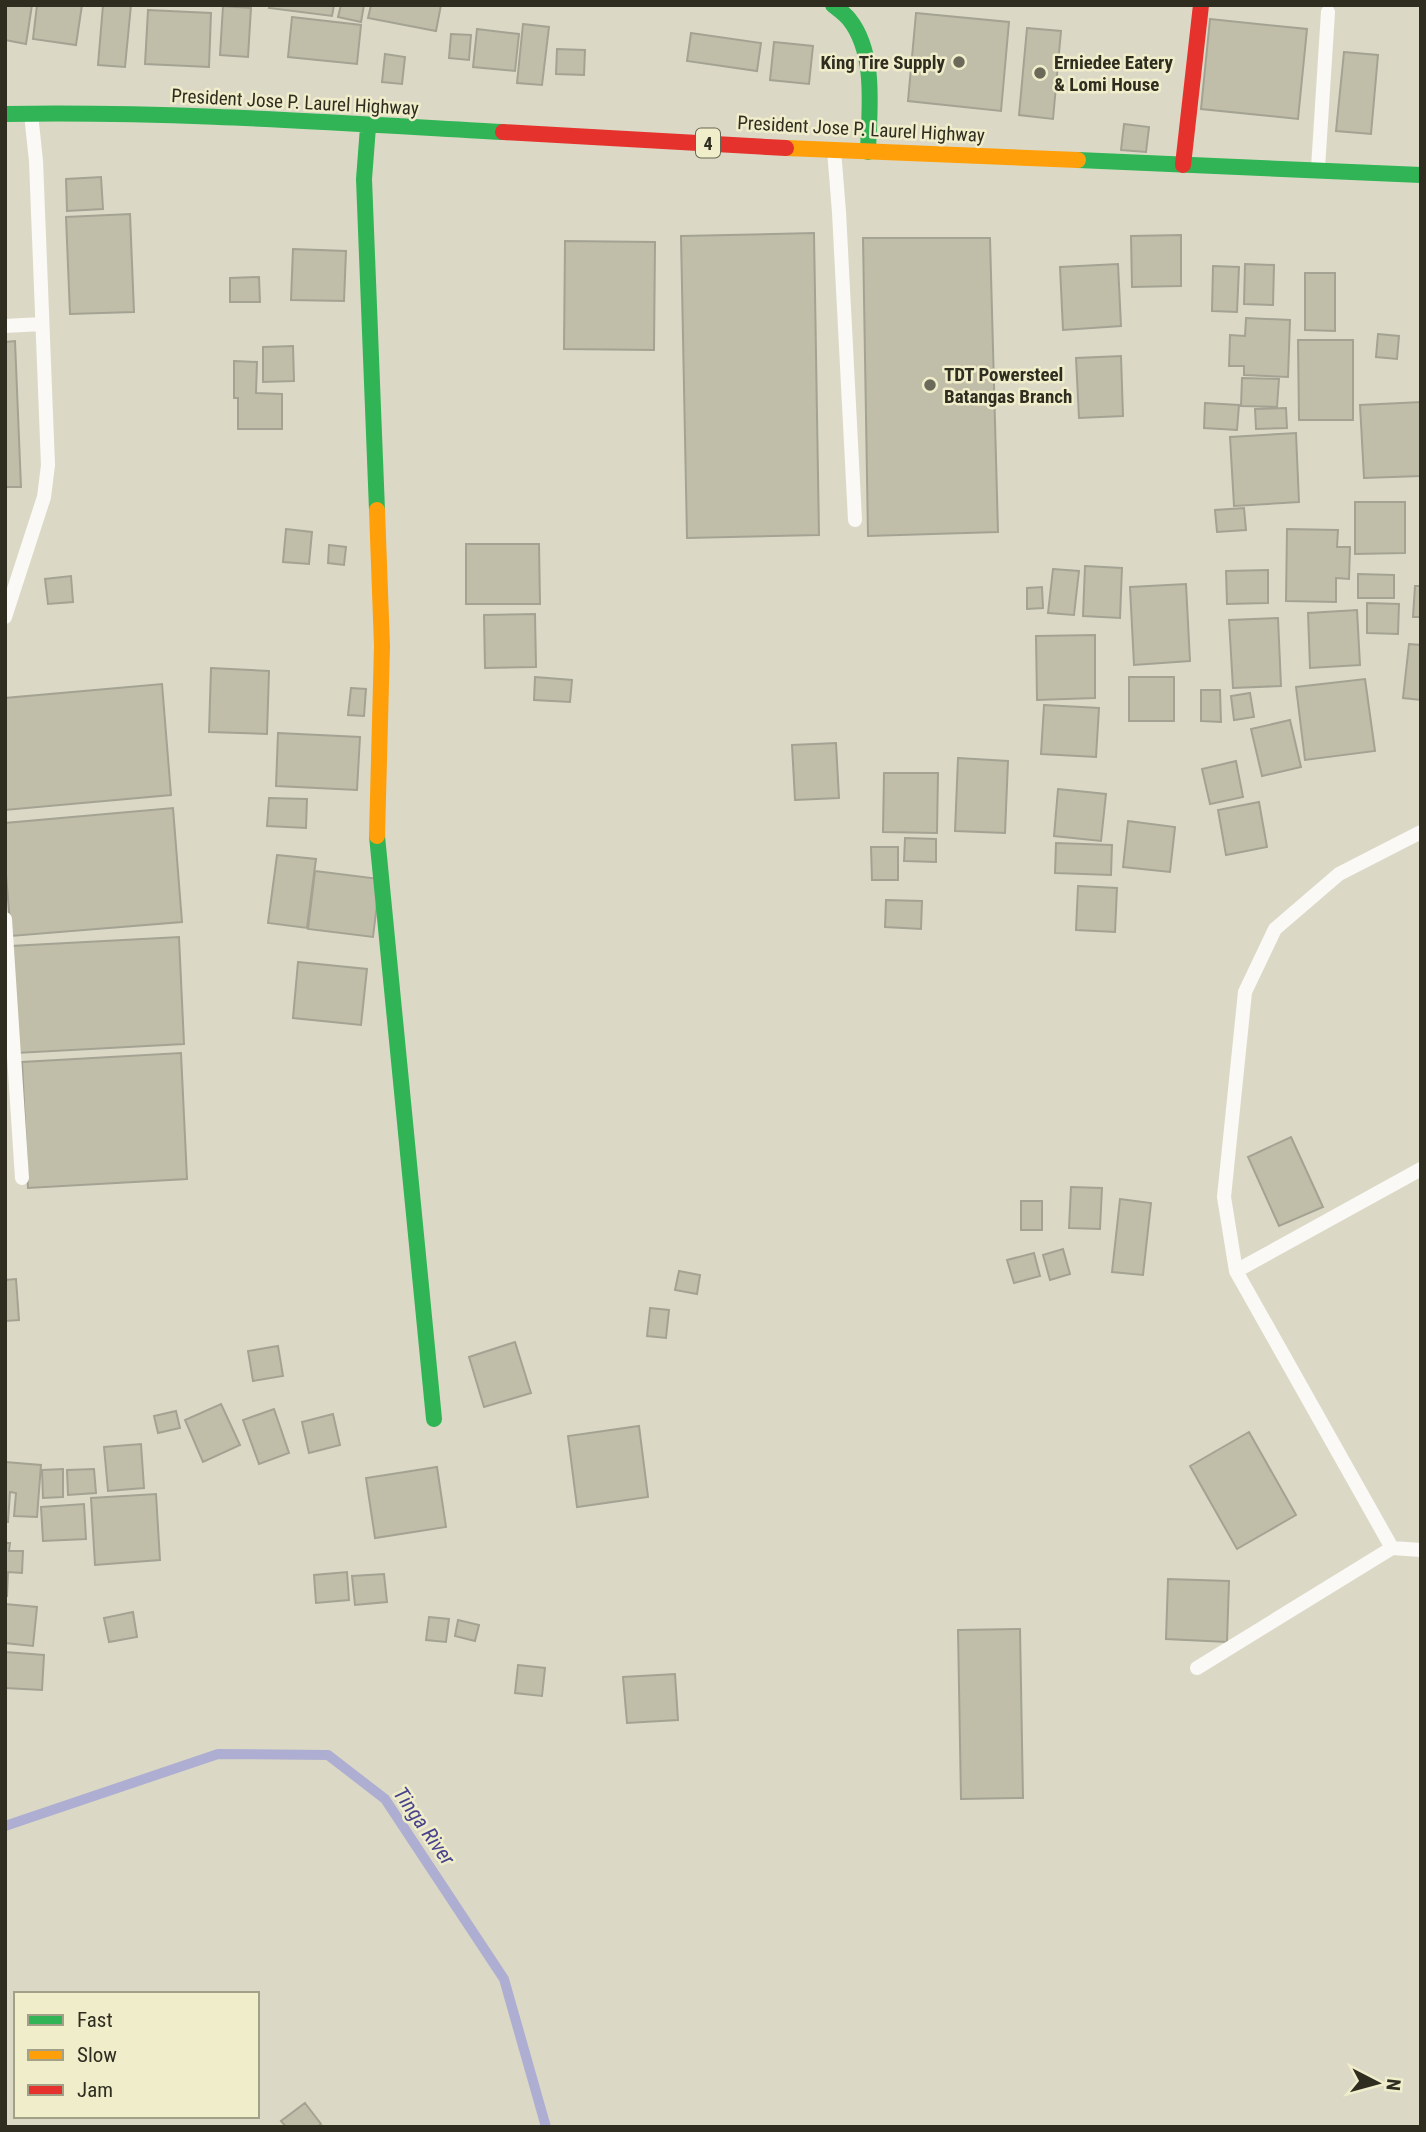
<svg xmlns="http://www.w3.org/2000/svg" width="1426" height="2132" font-family="'Roboto Condensed',sans-serif">
<style>
.lines{fill:none;stroke-linecap:round;stroke-linejoin:round}
.stream{stroke:#aeaed2;stroke-width:10}
.building{fill:#c0bda8;stroke:#a4a393;stroke-width:2}
.lane{stroke:#faf9f6;stroke-width:14}
.fast{stroke:#30b455;stroke-width:16}
.slow{stroke:#ff9f0a;stroke-width:16}
.jam{stroke:#e5322d;stroke-width:16}
.poi-dot{fill:#6b695a;stroke:#f0edcb;stroke-width:2.5}
.labels{text-anchor:middle;dominant-baseline:central;stroke-width:5;stroke-linejoin:round;paint-order:stroke}
.shield{fill:#f0edcb;stroke:#686753;stroke-width:2}
.shield-label{font-size:18px;font-weight:bold;fill:#2e2d20}
.poi-label{font-size:19px;font-weight:bold;fill:#2e2d20;stroke:#f0edcb;text-anchor:start}
.street-label{font-size:19px;fill:#2e2d20;stroke:#f0edcb}
.water-label{font-size:21px;font-style:italic;fill:#48438c;stroke:#f0edcb}
</style>
<rect width="100%" height="100%" fill="#dbd9c6"/>
<g class="lines">
<path class="stream" d="M5,1826L218,1754L328,1755L385,1799L504,1979L546,2127"/>
</g>
<path class="building" d="M5,5H32L26,44L5,40Z
M37,5H82L76,45L33,39Z
M103,5H131L125,67L98,65Z
M270,5H334L332,16L269,8Z
M341,5H364L361,22L338,17Z
M371,5H441L436,31L368,18Z
M223,6L251,8L248,57L220,55Z
M148,10L211,13L209,67L145,64Z
M916,13L1009,22L1001,111L908,101Z
M292,17L361,25L357,64L288,57Z
M1210,19L1307,29L1298,119L1201,109Z
M523,24L549,27L542,85L517,83Z
M1027,28L1061,31L1053,119L1019,115Z
M477,29L519,34L515,71L473,67Z
M691,33L761,43L757,71L687,61Z
M451,34L471,35L469,60L449,58Z
M774,42L813,46L809,84L770,80Z
M557,49L585,50L584,75L556,74Z
M1344,52L1378,55L1371,134L1336,131Z
M385,54L405,57L402,84L382,82Z
M1124,124L1149,127L1146,152L1121,150Z
M101,177L103,209L67,211L66,179Z
M130,214L134,312L70,314L66,217Z
M814,233L819,535L687,538L681,236Z
M1181,235V286L1132,287L1131,236Z
M863,238H990L998,532L868,536Z
M565,241L655,242L654,350L564,349Z
M293,249L346,251L344,301L291,300Z
M1118,264L1121,326L1063,330L1060,267Z
M1245,264L1274,265L1273,305L1244,304Z
M1213,266L1239,267L1237,312L1212,311Z
M1305,273H1335V331L1305,330Z
M259,277L260,302H230V278Z
M1246,318L1290,320L1288,377L1244,375V366H1229L1230,335L1245,336Z
M1378,334L1399,336L1397,359L1376,357Z
M1298,340H1353V420H1299Z
M15,341L21,487H5V342Z
M293,346L294,381L263,382V347Z
M1121,356L1123,416L1079,418L1076,358Z
M234,361L257,362L256,393L282,394V429H238V398H234Z
M1242,378L1279,379L1277,407L1241,406Z
M1421,402V476L1364,478L1360,405Z
M1205,403L1239,405L1237,430L1204,428Z
M1286,408L1287,428L1256,429L1255,409Z
M1296,433L1299,502L1234,506L1230,437Z
M1355,502H1405V553L1355,554Z
M1244,508L1246,530L1217,532L1215,510Z
M286,529L312,532L309,564L283,562Z
M1287,529L1338,530L1337,547H1350L1349,579L1336,578V602L1286,601Z
M466,544H539L540,604H466Z
M329,545L346,547L344,565L328,563Z
M1085,566L1122,568L1120,618L1083,616Z
M1053,569L1079,571L1074,615L1048,613Z
M1268,570V603L1227,604L1226,571Z
M1358,574L1394,575V598H1358Z
M71,576L73,602L48,604L45,579Z
M1186,584L1190,661L1134,665L1130,587Z
M1415,586H1421V617H1413Z
M1042,587L1043,608L1027,609V588Z
M1367,603L1399,604L1398,634L1367,633Z
M1357,610L1360,665L1310,668L1308,613Z
M535,614L536,667L485,668L484,615Z
M1278,618L1281,686L1233,688L1229,620Z
M1095,635V698L1037,700L1036,636Z
M1409,644L1421,645V700L1403,698Z
M211,668L269,671L267,734L209,732Z
M535,677L572,680L570,702L534,700Z
M1129,677H1174V721H1129Z
M1365,679L1375,751L1305,760L1296,687Z
M162,684L171,795L5,810V698Z
M351,688L366,689L364,716L348,715Z
M1201,690H1220L1221,722L1201,721Z
M1250,693L1254,717L1234,720L1231,696Z
M1044,705L1099,708L1096,757L1041,754Z
M1290,720L1301,767L1262,776L1251,729Z
M278,733L360,737L357,790L276,786Z
M836,743L839,798L795,800L792,745Z
M958,758L1008,761L1005,833L955,831Z
M1236,761L1243,797L1210,804L1202,769Z
M884,773H938L937,833L883,832Z
M1058,789L1106,794L1101,841L1054,836Z
M269,798L307,799L306,828L267,826Z
M1259,802L1267,847L1226,855L1218,810Z
M173,808L182,922L11,936L5,862V823Z
M1128,821L1175,827L1170,872L1123,867Z
M905,838L936,839V862L904,861Z
M1056,843L1112,845L1111,875L1055,873Z
M871,847H898V880H872Z
M277,855L316,859L307,928L268,923Z
M315,871L380,879L373,937L308,929Z
M1078,886L1117,888L1115,932L1076,930Z
M886,900L922,901L921,929L885,927Z
M179,937L184,1044L16,1053L11,946Z
M298,962L367,969L361,1025L293,1018Z
M181,1053L187,1179L28,1188L22,1062Z
M1291,1137L1323,1207L1279,1226L1248,1157Z
M1071,1187L1102,1188L1100,1229L1069,1228Z
M1120,1199L1151,1203L1143,1275L1112,1272Z
M1021,1201H1042V1230H1021Z
M1063,1249L1070,1274L1050,1280L1043,1255Z
M1034,1253L1040,1276L1014,1283L1007,1260Z
M679,1271L700,1275L697,1294L675,1290Z
M16,1279L19,1320L5,1321V1280Z
M650,1308L669,1310L666,1338L647,1336Z
M515,1342L531,1393L484,1407L469,1357Z
M278,1346L283,1376L253,1381L248,1351Z
M221,1404L240,1445L203,1462L185,1420Z
M274,1409L289,1453L259,1464L243,1420Z
M176,1411L180,1428L158,1433L154,1416Z
M333,1414L340,1445L309,1453L302,1422Z
M639,1426L648,1497L577,1507L568,1436Z
M1249,1432L1296,1515L1237,1549L1190,1466Z
M141,1444L144,1488L108,1491L104,1447Z
M5,1462L41,1465L37,1517L14,1516L16,1493L10,1492L8,1522H5Z
M437,1467L446,1527L375,1538L366,1478Z
M63,1469V1497L43,1498L42,1470Z
M94,1469L96,1493L68,1495L67,1470Z
M156,1494L160,1560L95,1565L91,1498Z
M84,1504L86,1539L43,1541L41,1507Z
M5,1543H10L9,1551H23L22,1573L8,1572L7,1596H5Z
M347,1572L349,1600L316,1603L314,1575Z
M384,1574L387,1602L355,1605L352,1576Z
M1168,1579L1229,1581L1227,1642L1166,1639Z
M5,1604L37,1607L33,1646L5,1643Z
M133,1612L137,1637L109,1642L104,1618Z
M429,1617L449,1619L446,1642L426,1640Z
M458,1620L479,1625L475,1641L455,1636Z
M1020,1629L1023,1798L961,1799L958,1630Z
M5,1652L44,1655L42,1690L5,1688Z
M518,1665L545,1668L542,1696L515,1693Z
M675,1674L678,1720L627,1723L623,1677Z
M305,2103L321,2124L317,2127H286L281,2121Z"/>
<g class="lines">
<path class="lane" d="M834,150L839,212L855,520
M1318,168L1328,12
M5,326L42,324
M5,617L44,497L48,465L36,161L31,114
M5,919L22,1178
M1236,1271L1421,1169
M1392,1548L1236,1271L1224,1197L1245,992L1275,929L1339,874L1421,832
M1197,1668L1392,1548L1421,1550"/>
<path class="fast" d="M833,5C838,9 845,14 849,19C877,54 869,111 868,152
M5,114C171,111 338,123 503,132
M368,127L364,179L377,510
M1078,160L1421,175
M377,836L434,1419"/>
<path class="slow" d="M786,148L1078,160
M377,510L382,646L377,836"/>
<path class="jam" d="M503,132L786,148
M1183,165L1201,5"/>
</g>
<g class="poi-dot">
<circle cx="959" cy="62" r="7"/>
<circle cx="1040" cy="73" r="7"/>
<circle cx="930" cy="385" r="7"/>
</g>
<g class="labels">
<rect class="shield" x="696" y="128.5" width="24" height="29" rx="5"/>
<g class="shield-label">
<text x="708" y="143">4</text>
</g>
<g class="poi-label">
<text x="945" y="62" text-anchor="end">King Tire Supply</text>
<text x="1054" y="62">Erniedee Eatery<tspan x="1054" dy="22">&amp; Lomi House</tspan></text>
<text x="944" y="374">TDT Powersteel<tspan x="944" dy="22">Batangas Branch</tspan></text>
</g>
<g class="street-label">
<text transform="translate(295 102) rotate(3)">President Jose P. Laurel Highway</text>
<text transform="translate(861 129) rotate(3)">President Jose P. Laurel Highway</text>
</g>
<g class="water-label">
<text transform="translate(424 1826) rotate(55)">Tinga River</text>
</g>
</g>
<rect width="1426" height="2132" fill="none" stroke="#2e2d20" stroke-width="14"/>
<rect x="14" y="1992" width="245" height="126" fill="#f0edcb" stroke="#a2a087" stroke-width="2"/>
<rect x="28" y="2015" width="35" height="10" fill="#30b455" stroke="#a2a087" stroke-width="2"/>
<text x="77" y="2027" font-size="21" fill="#2e2d20">Fast</text>
<rect x="28" y="2050" width="35" height="10" fill="#ff9f0a" stroke="#a2a087" stroke-width="2"/>
<text x="77" y="2062" font-size="21" fill="#2e2d20">Slow</text>
<rect x="28" y="2085" width="35" height="10" fill="#e5322d" stroke="#a2a087" stroke-width="2"/>
<text x="77" y="2097" font-size="21" fill="#2e2d20">Jam</text>
<g transform="translate(1377 2083) rotate(96)" stroke="#f0edcb" stroke-width="5" paint-order="stroke">
<path d="M0-5L12 26L0 18L-12 26Z" fill="#2e2d20"/>
<text y="-10" font-size="19" font-weight="bold" text-anchor="middle" fill="#2e2d20">N</text>
</g>
</svg>
